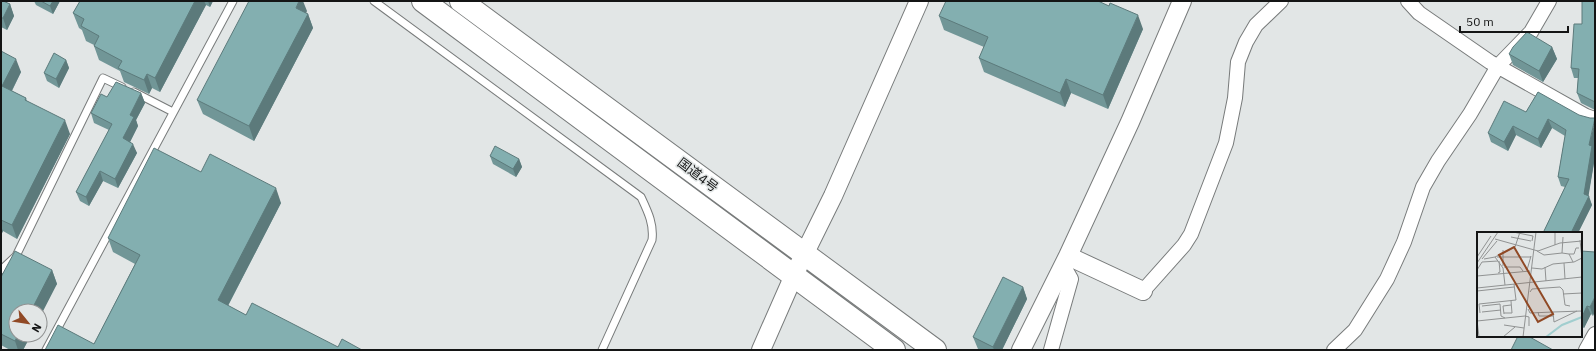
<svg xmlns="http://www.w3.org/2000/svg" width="1596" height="351" font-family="'IBM Plex Sans','Noto Sans JP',sans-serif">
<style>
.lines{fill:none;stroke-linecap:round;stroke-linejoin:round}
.service-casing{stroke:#787b7b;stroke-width:9}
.minor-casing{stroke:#787b7b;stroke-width:16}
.tertiary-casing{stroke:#787b7b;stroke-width:20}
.trunk-casing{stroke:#787b7b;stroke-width:24}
.service{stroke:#fff;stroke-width:7}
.minor{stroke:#fff;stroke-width:14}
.tertiary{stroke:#fff;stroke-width:18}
.trunk{stroke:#fff;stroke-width:22}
.wall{fill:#719697}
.shaded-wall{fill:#5c7a7b}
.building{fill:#83afb0;stroke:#5c7a7b}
.labels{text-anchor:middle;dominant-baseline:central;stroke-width:3;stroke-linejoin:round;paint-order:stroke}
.street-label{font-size:13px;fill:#141515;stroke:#e2e6e6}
.inset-river{fill:none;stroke:#a1cecf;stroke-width:2}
.inset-road{fill:none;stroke:#909292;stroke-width:1}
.view{fill:#904925;fill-opacity:0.15;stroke:#904925;stroke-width:2}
.inset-edge{fill:none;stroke:#141515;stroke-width:2}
</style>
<rect width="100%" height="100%" fill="#e2e6e6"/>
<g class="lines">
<g class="service-casing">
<path id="service" d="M374,1L641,197C648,212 654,224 652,240L602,350
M134,92L173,112
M1,270L16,256L103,78L122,87
M46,350L233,1"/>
</g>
<g class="minor-casing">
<path id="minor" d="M1408,1L1419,13L1490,62L1586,116L1595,119
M1143,291L1184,245L1191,234L1226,143L1235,98L1238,62L1246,42L1256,25L1281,1
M1051,350L1071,279L1063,265
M1334,350L1355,330L1387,279L1404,242L1423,187L1438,161L1470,114L1498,66L1531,32L1549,1
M1586,350L1595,334"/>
</g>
<g class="tertiary-casing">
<path id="tertiary" d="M1068,256L1143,291
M761,350L794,275L833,196L919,1
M1021,350L1068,256L1130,122L1182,1"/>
</g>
<g class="trunk-casing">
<path id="trunk" d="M423,1L894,350
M461,1L935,350"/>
</g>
<use href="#service" class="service"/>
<use href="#minor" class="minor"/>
<use href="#tertiary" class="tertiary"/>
<use href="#trunk" class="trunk"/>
</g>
<path class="wall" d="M1,1L10,4L14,16L7,30L1,27Z
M34,1H60L53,14L36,5Z
M80,1H213L210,7L206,5L160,92L152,88L149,94L124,82L120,71L99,60L94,46V45L86,41L82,30L79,28L73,13Z
M1595,1V110L1581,103L1577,93L1578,78H1574L1571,68L1582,24Z
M307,11L306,13L308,14L313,28L254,141L203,114L197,100Z
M939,16L1143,29L1108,109L1071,93L1065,107L984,72L979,58L984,47L944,30Z
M1552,47L1557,59L1543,82L1513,65L1509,54Z
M1,51L21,72L12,91L26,98L27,101L70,134L17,239L3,231L1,235Z
M66,60L69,68L59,88L47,81L44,73Z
M1538,92L1595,143L1594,150L1595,157L1588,196L1592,205L1578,233H1543L1565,187L1561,186L1558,177L1565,136L1552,128L1541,148L1516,135L1508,151L1491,142L1488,133L1526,112Z
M141,93L145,103L136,120L138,126L130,142L137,153L118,188L103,181L89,206L80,201L76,192L109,130L94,123L91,113L107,97Z
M490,156L519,159L522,167L516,177L493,164Z
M201,172L281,203L228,306L246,315L338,347L94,344L135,264L113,252L108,238Z
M1581,251L1593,316L1591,314L1584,328L1581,326Z
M52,270L57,284L16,335H31L23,350H10L1,345V277Z
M1023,287L1027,299L1002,350H980L978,349L973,337Z"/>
<path class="shaded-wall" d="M53,1H60L53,14L50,6Z
M195,1H204L206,5L160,92L155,78Z
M208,1H213L210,7Z
M299,1H303L307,11L301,22L296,8Z
M10,4L14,16L7,30L3,18Z
M308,14L313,28L254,141L249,126Z
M1138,15L1143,29L1108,109L1103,95Z
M1552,47L1557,59L1543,82L1539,71Z
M16,59L21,72L7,100L2,86Z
M66,60L69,68L59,88L56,79Z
M147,74L152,88L149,94L144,80Z
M1066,79L1071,93L1065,107L1060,93Z
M141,93L145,103L136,120L138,126L127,148L123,138L130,115Z
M1548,119L1552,128L1541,148L1538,139Z
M65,120L70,134L17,239L12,225Z
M1595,120V143L1594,150L1595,154V157L1588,199L1589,196L1592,205L1578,233H1571L1584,194L1589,145Z
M1513,126L1516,135L1508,151L1504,142Z
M133,144L137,153L118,188L115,179Z
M519,159L522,167L516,177L513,169Z
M100,171L103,181L89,206L86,197Z
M276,188L281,203L223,315L218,300Z
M1,227L3,231L1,235Z
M52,270L57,284L40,317V311H31Z
M1023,287L1027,299L1002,350H994L993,347Z
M1595,297V312L1593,316L1590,307Z
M1587,306L1591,314L1584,328L1581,319Z
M18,335H31L23,350H18L15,341Z"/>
<path class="building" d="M1,1H3L10,4L3,18H1Z
M41,1H53L50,6Z
M80,1H195L155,78L147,74L144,80L118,68L122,61L94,46L99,36L81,26L84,19L73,13Z
M249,1H299L296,8L308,14L249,126L197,100Z
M946,1H1098L1109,6L1110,3L1138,15L1103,95L1066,79L1060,93L979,58L988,37L939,16Z
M1582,1H1595V102L1577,93L1579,69L1571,68L1574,24H1582Z
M1527,32L1552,47L1539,71L1509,54L1513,47Z
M1,51L16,59L2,86L26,98L25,100L65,120L12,225L1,220Z
M54,53L66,60L56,79L44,73Z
M116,82L141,93L130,115L134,117L123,138L133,144L115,179L100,171L86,197L76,192L112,124L91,113L101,94L107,97Z
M1538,92L1579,115L1590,118H1595L1589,145L1592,146L1584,194L1589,196L1571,233H1543L1569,179L1558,177L1566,130L1548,119L1538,139L1513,126L1504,142L1488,133L1504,101L1526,112Z
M495,146L519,159L513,169L490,156Z
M154,148L201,172L210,154L276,188L218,300L246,315L252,303L338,347L342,339L362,350H45L58,325L94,344L140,255L108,238Z
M15,251L52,270L31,311H16V335H18L15,341L1,334V277Z
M1581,251L1595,252V297L1590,307L1587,306L1581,319Z
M1003,277L1023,287L993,347L973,337Z
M1518,336H1528L1553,350H1511Z"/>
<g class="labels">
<g class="street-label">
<text transform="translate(698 175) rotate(37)">国道4号</text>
</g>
</g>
<g transform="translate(1477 232)">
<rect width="105" height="105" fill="#e2e6e6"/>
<path class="inset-river" d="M69,105L85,93L105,85"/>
<path class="inset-road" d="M36,0L56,4L55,9M34,5L54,9M18,7L61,19L83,11L105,9M78,13V0M60,19L67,23L85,21L86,5M85,21L92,22L96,30M92,22H97L99,16H102M0,25L14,4M18,25L26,36L28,53M20,25H54M5,27L20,9M7,27L18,25L38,15L43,0M0,31L21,0M87,31L88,47M26,34V18M27,35H43L46,39M68,35L69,49M55,36L65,37L76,32L97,30L105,26L103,8M0,38L5,30L21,29M50,38L54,24M21,41L23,40L22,29M0,44L53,39M0,56L105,45M0,59L37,55M53,60L55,57L83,55L86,58L88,73L93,74M86,62L105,61M5,74L23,72L24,84L28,86M51,77L53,81L76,80L77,90L100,79M5,80L24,78M61,80L62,84H76M76,80L105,79M3,81L2,72L39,68L37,52M27,81H35L34,69M27,82L26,74L34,73M0,88L2,105M0,89L48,84L52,85V94M27,93L47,96M26,105L38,95M46,105L59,0"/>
<path class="view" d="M37,15L76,82L61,90L22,23Z"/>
<rect width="105" height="105" class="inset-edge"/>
</g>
<rect width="1596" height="351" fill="none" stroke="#141515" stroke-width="4"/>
<g transform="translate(28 323) rotate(120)"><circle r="19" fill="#e2e6e6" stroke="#909292"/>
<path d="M0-3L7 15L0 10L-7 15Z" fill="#904925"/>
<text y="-6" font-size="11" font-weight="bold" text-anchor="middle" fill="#141515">N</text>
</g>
<path d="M1460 26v6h108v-6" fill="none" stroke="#141515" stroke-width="2"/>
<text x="1466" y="26" font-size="12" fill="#141515" stroke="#e2e6e6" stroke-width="3" paint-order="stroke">50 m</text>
</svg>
